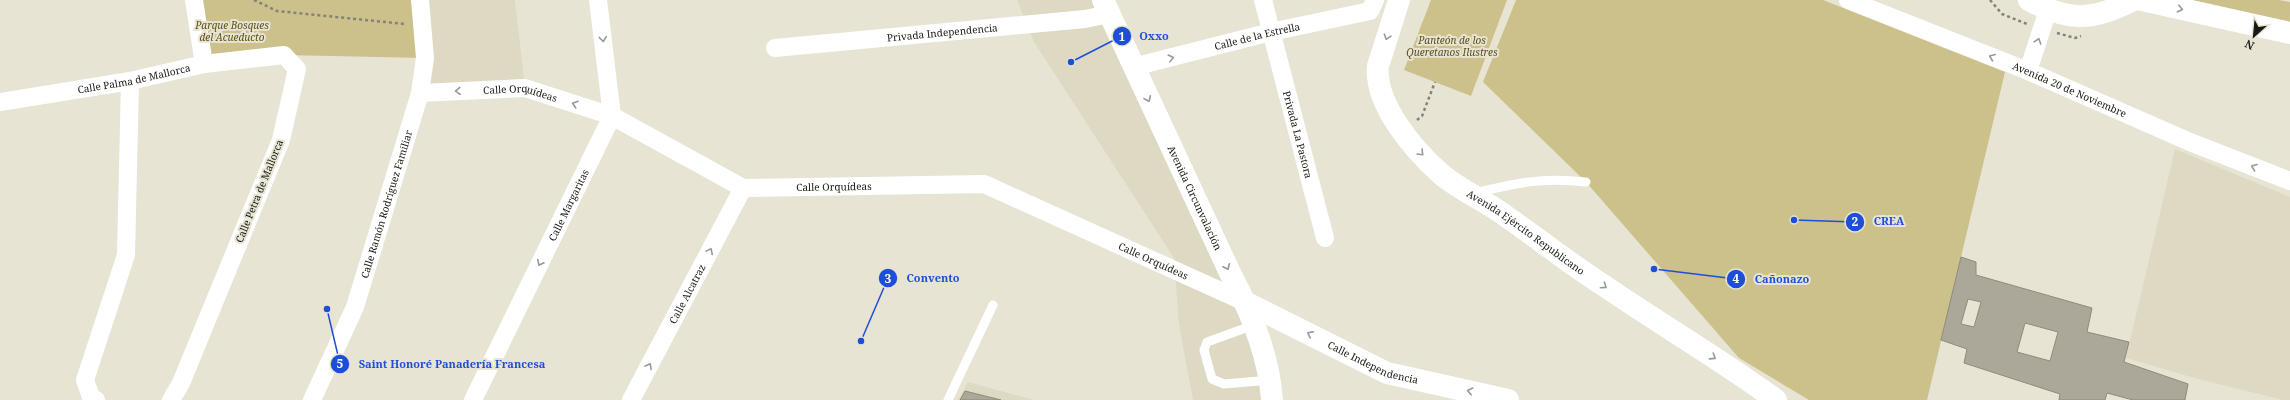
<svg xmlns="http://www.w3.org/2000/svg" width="2290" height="400" font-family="'Noto Serif',serif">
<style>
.built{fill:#ded9c2}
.green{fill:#ccc08b}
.building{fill:#aba899;stroke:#8e8b7c;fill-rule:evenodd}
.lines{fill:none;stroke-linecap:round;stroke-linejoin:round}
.path{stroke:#858378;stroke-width:2.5;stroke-dasharray:3 3;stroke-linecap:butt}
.lane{stroke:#fff;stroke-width:9}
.street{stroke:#fff;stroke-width:18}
.secondary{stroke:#fff;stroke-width:22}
.oneway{stroke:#989895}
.labels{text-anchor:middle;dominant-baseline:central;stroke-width:4;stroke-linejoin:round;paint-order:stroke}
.park-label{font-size:10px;font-style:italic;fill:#5c4f13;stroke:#e7e4d4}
.street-label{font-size:10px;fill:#1a1913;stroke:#e7e4d4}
.leader{fill:none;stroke:#1d4ed8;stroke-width:1.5}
.callout-dot{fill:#1d4ed8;stroke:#e7e4d4;stroke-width:1.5}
.mark-label{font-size:12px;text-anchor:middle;font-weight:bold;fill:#fff}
.callout-label{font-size:11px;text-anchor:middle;font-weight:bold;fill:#1d4ed8;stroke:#e7e4d4;stroke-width:4;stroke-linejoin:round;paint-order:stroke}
</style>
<rect width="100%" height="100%" fill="#e7e4d4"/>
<path class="built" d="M420,0H515L525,88L420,93Z
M1017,0H1103L1231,275L1272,400H1193L1179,324L1174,258L1034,42Z
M2175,149L2290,197V400H2283L2198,379L2126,358Z
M968,382L1034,400H958Z"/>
<path class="green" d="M194,0H420L425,58L284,55L204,64Z
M1431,0H1507L1471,96L1404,70Z
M1516,0H1823L2005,72L1927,400H1809L1739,358L1586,182L1483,82Z
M2170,0H2279L2290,2V26Z"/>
<path class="building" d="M1961,257L1976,262V275L2092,308L2087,332L2129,342L2124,362L2188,384L2185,400H2133L2107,393L2105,400H2059L2060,394L1964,363L1967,349L1941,340ZM1968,299L1981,302L1974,327L1961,324ZM2025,323L2058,332L2050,361L2017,352Z
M965,391L1001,400H960Z"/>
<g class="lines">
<path class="path" d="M254,0L277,11L405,24
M1990,0L2002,14L2027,24
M2057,33L2075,38L2081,36
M1417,120L1422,116L1435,82"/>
<path class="lane" d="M1475,193C1516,183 1542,177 1586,182
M1254,325L1207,342L1204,350L1212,379L1224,384L1271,380
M948,400L993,305"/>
<g class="street">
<path d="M194,0L204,64"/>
<path id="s1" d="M1263,0L1325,238"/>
<path id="s2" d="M1848,0L2028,71L2190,142L2290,181"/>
<path id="s3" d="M775,48L1085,19L1109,14"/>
<path id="s4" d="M1133,67L1271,32L1370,11L1375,0"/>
<path d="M2028,71L2048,10"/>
<path id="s5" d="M420,93L525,88L612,116L743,188L984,184L1245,302"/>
<path id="s6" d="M0,102L130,81L204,64L284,55L297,69L281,140L181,383L171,400"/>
<path d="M96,400L91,397L85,380L126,255L130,81"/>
<path id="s7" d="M312,400L355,307L420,93L425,58L420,0"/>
<path id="s8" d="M473,400L612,116L598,0"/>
<path id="s9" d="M631,400L743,188"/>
</g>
<g class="secondary">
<path id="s10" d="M1103,0L1231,275C1252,314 1269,356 1272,400"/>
<path id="s11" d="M1399,0L1378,66C1374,104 1414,150 1441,174C1461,191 1486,201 1507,217C1539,239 1570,264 1603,285C1660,324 1720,359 1776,400"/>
<path d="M2029,0C2069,22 2093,21 2133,0"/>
<path d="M2142,0L2290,33"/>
<path id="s12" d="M1245,302L1387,373L1508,400"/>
</g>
</g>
<defs><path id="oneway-chevron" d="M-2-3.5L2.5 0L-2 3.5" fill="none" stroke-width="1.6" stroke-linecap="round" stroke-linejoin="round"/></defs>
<g class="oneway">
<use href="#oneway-chevron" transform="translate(2180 9) rotate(13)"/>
<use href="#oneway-chevron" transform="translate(1387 37) rotate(108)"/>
<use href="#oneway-chevron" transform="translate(603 39) rotate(83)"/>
<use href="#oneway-chevron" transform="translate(2038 41) rotate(-72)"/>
<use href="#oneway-chevron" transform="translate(1992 57) rotate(-158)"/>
<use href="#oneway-chevron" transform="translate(1171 58) rotate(-14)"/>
<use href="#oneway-chevron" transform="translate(458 91) rotate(177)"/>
<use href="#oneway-chevron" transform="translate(1148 99) rotate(65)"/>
<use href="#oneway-chevron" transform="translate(575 104) rotate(-162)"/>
<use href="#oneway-chevron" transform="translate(1421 153) rotate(45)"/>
<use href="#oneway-chevron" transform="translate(2254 167) rotate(-159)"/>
<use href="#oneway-chevron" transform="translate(710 251) rotate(-62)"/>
<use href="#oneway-chevron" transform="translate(540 263) rotate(116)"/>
<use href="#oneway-chevron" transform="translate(1227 267) rotate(65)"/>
<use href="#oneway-chevron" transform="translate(1604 286) rotate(34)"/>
<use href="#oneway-chevron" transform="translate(1310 334) rotate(-153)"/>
<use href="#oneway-chevron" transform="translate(1713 357) rotate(33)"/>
<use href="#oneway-chevron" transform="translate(649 366) rotate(-62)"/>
<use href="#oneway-chevron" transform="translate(1470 391) rotate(-167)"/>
</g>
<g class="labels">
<g class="park-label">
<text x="232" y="25">Parque Bosques<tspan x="232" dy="12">del Acueducto</tspan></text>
<text x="1452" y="40">Panteón de los<tspan x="1452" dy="12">Queretanos Ilustres</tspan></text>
</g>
<g class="street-label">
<text stroke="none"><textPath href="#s3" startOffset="168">Privada Independencia</textPath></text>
<text stroke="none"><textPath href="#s4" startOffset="128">Calle de la Estrella</textPath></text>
<text stroke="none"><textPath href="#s6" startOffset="136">Calle Palma de Mallorca</textPath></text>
<text stroke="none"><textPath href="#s2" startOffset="239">Avenida 20 de Noviembre</textPath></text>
<text stroke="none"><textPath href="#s5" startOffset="101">Calle Orquídeas</textPath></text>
<text stroke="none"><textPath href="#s1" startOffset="139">Privada La Pastora</textPath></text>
<text stroke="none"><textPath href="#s5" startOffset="437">Calle Orquídeas</textPath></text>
<text transform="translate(259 191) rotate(-68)">Calle Petra de Mallorca</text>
<text stroke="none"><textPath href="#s10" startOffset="218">Avenida Circunvalación</textPath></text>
<text stroke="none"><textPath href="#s7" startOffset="210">Calle Ramón Rodríguez Familiar</textPath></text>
<text stroke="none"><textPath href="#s8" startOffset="217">Calle Margaritas</textPath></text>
<text stroke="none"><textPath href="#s11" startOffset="301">Avenida Ejército Republicano</textPath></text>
<text stroke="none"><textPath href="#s5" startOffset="773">Calle Orquídeas</textPath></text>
<text stroke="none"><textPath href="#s9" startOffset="120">Calle Alcatraz</textPath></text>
<text stroke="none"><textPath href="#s12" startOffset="142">Calle Independencia</textPath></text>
</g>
</g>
<path class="leader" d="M1071 62L1122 36M1794 220L1855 222M861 341L888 278M1654 269L1736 279M327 309L340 364"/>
<g class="callout-dot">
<circle cx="1071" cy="62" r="4"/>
<circle cx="1794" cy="220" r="4"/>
<circle cx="861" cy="341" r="4"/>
<circle cx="1654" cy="269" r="4"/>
<circle cx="327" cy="309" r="4"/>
<circle cx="1122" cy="36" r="10"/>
<circle cx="1855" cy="222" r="10"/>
<circle cx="888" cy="278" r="10"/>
<circle cx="1736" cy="279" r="10"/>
<circle cx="340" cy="364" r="10"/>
</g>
<g class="mark-label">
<text x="1122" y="41">1</text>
<text x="1855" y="226">2</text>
<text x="888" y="283">3</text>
<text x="1736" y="283">4</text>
<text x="340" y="368">5</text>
</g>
<g class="callout-label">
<text x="1154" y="40">Oxxo</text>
<text x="1889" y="225">CREA</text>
<text x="933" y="282">Convento</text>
<text x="1782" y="283">Cañonazo</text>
<text x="452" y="368">Saint Honoré Panadería Francesa</text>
</g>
<g transform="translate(2254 36) rotate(207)" stroke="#e7e4d4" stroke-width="3" paint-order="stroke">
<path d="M0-3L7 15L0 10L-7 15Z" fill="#1a1913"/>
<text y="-6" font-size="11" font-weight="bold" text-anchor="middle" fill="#1a1913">N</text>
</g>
</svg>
